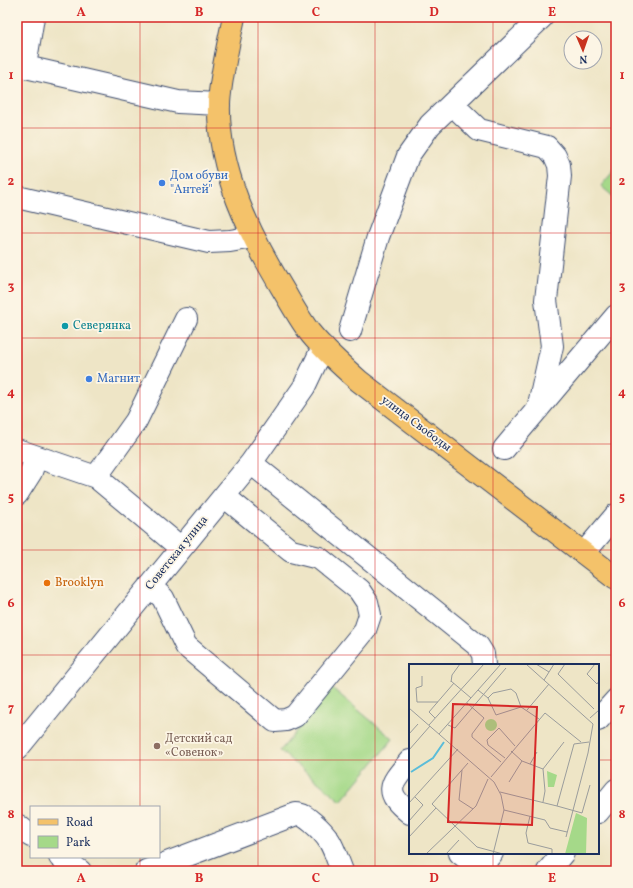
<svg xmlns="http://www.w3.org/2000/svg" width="633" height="888" font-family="Vollkorn,serif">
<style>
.green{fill:#a5d989;stroke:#608474}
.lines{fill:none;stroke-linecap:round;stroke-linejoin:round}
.minor-casing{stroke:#3b4a6e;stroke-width:24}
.major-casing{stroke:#3b4a6e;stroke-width:24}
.minor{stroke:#fff;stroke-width:22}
.major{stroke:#f4c26a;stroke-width:22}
.grid{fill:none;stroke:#d62828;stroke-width:1;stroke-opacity:0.55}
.shop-dot{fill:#3f7fe0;stroke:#fcf5e5;stroke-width:1.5}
.culture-dot{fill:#0f9aa8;stroke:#fcf5e5;stroke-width:1.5}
.food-dot{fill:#e8710a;stroke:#fcf5e5;stroke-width:1.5}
.education-dot{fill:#8d6e63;stroke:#fcf5e5;stroke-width:1.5}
.labels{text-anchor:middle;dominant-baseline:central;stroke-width:3.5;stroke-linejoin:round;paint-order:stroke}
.shop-label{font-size:12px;fill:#366cbe;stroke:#fcf5e5;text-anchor:start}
.culture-label{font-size:12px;fill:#0d838f;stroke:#fcf5e5;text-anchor:start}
.street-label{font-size:12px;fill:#1b2f5e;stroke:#fcf5e5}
.food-label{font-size:12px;fill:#c56008;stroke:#fcf5e5;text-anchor:start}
.education-label{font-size:12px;fill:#785e54;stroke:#fcf5e5;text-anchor:start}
.inset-river{fill:none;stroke:#5bbdd9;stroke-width:2}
.inset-road{fill:none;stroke:#9a9c9c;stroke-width:1}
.view{fill:#d62828;fill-opacity:0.15;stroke:#d62828;stroke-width:2}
.inset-edge{fill:none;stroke:#1b2f5e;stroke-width:2}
.neatline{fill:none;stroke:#d62828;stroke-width:1.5}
.grid-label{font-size:13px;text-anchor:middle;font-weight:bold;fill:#d62828}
</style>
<rect width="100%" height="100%" fill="#fcf5e5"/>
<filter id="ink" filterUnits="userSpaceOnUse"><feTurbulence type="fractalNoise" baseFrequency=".025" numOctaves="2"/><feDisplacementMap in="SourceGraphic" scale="8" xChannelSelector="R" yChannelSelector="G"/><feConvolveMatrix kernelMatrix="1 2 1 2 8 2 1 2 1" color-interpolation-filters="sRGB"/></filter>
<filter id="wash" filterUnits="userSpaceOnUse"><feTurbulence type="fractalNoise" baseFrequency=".012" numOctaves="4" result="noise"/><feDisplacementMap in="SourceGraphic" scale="16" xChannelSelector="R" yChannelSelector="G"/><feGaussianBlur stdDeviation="0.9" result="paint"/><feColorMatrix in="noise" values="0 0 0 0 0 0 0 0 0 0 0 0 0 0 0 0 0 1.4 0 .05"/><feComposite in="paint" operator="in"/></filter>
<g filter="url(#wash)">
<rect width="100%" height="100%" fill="#eee5c6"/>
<path class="green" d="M616,168V199L601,186Z
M332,688L393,739L341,801L280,751Z"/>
</g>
<g filter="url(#ink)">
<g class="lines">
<g class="minor-casing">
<path id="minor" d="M17,65L178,102L219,104
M25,66L33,17
M452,104L479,130L547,147L555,156L559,165L560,176L546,300L552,346L538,409
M17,197L209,242L230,241L253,237
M350,331L378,237L408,156L430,125L542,17
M504,449L616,316
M17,450L96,477L181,548
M251,463L478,646L483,654L484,665
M96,477L136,421L186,319
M17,494L31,472L36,457
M584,553L616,515
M150,586L163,598L186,646L275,721L286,720L295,716L365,630L370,615L367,602L359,590L319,558L291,551L224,496
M598,720L616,700
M17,749L251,463L304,387L323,347
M410,761C391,784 382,791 410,813
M598,812L616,790
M17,825L31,836
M460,853L483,871
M60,857L80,871
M146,871L296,814C303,814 307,818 313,823C332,839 333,848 342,871
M477,871L492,853
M548,871L563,853"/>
</g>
<g class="major-casing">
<path id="major" d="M234,17C228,46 221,74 219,103C217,169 249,233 282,288C291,303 300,320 311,334C325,351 342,366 359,381L616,578"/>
</g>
<use href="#minor" class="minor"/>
<use href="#major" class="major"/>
</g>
</g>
<path class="grid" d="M140,17V807M258,17V871M375,17V871M493,17V665M17,128H616M17,233H616M17,338H616M17,444H616M17,550H616M17,655H616M17,760H410M598,760H616M493,853V871M140,857V871"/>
<g class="shop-dot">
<circle cx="162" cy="183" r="4"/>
<circle cx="89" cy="379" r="4"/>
</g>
<circle class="culture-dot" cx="65" cy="326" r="4"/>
<circle class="food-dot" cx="47" cy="583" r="4"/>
<circle class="education-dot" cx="157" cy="746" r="4"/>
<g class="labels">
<g class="shop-label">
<text x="170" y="176">Дом обуви<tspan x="170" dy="14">"Антей"</tspan></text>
<text x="97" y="379">Магнит</text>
</g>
<g class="culture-label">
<text x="73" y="326">Северянка</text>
</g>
<g class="street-label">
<text transform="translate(416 424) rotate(37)">улица Свободы</text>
<text transform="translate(177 553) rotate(-51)">Советская улица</text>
</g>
<g class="food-label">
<text x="55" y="583">Brooklyn</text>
</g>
<g class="education-label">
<text x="165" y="739">Детский сад<tspan x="165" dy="14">«Совенок»</tspan></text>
</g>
</g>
<g transform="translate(409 664)">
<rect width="190" height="190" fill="#eee5c6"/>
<path d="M76 61a6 6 0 1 1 12 0a6 6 0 1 1-12 0ZM138,107L148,111L145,123H139ZM167,149L178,154L177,190H156Z" fill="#a5d989"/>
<path class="inset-river" d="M2,108L24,94L35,78"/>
<path class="inset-road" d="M117,0L184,60L179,89L157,173M127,0L140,8M156,0L149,10L185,45M186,0L178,10L188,20L190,17M13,12V22L7,24L8,38H29M135,16L145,0M42,17L62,34M42,18L43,11L51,0M69,26L79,34L87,51L112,43M79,34L84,29L102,25L107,29L112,43L130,55M58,39L75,54L63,70V73L92,98M0,44L85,118L92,131L95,146L84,190M118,46L140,20M26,54L20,48L45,19M181,54L190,46M20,61L75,0M39,61L46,64L97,4M0,70L9,60M30,70L92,0M0,86L21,62M102,87L113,97L134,105L136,127L134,138M96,94L79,81L78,76L90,64L106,82M59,99L23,140L68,183L94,190M121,100L128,88M134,105L155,78M53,106L50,136L64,145M82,113L136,49L172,78M100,118L113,97M91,128L148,142L165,80L180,78M0,139L49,85M148,142L173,149L181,121M95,146L136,156L141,164L158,168M121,152L117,169L119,179L143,185V190M0,157L14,141L6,133M0,173L27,144M17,190L67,142L79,115M37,190L50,176"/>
<path class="view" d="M44,40L128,43L123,161L39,158Z"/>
<rect width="190" height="190" class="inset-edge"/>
</g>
<rect width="633" height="888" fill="none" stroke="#fcf5e5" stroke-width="44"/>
<rect x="30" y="806" width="130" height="52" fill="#fcf5e5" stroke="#a2a6af"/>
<rect x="38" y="819" width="20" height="6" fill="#f4c26a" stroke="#a2a6af"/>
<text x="66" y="826" font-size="12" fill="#1b2f5e">Road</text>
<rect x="38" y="836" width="20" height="12" fill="#a5d989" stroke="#a2a6af"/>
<text x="66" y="846" font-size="12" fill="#1b2f5e">Park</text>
<g transform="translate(583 50) rotate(178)"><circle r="19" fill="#fcf5e5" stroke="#a2a6af"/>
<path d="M0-3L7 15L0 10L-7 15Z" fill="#c8321e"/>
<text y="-6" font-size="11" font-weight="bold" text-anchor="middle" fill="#1b2f5e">N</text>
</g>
<rect x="22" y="22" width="589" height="844" class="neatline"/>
<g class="grid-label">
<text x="81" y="16">A</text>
<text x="199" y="16">B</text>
<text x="316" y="16">C</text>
<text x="434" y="16">D</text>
<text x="552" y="16">E</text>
<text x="11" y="79">1</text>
<text x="622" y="79">1</text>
<text x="11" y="185">2</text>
<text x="622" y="185">2</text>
<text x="11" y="290">3</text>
<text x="622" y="290">3</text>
<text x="11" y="396">4</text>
<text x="622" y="396">4</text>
<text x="11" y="501">5</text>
<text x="622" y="501">5</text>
<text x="11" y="607">6</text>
<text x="622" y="607">6</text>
<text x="11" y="712">7</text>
<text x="622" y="712">7</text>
<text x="11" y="818">8</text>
<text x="622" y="818">8</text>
<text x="81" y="882">A</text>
<text x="199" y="882">B</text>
<text x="316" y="882">C</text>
<text x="434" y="882">D</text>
<text x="552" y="882">E</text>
</g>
</svg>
